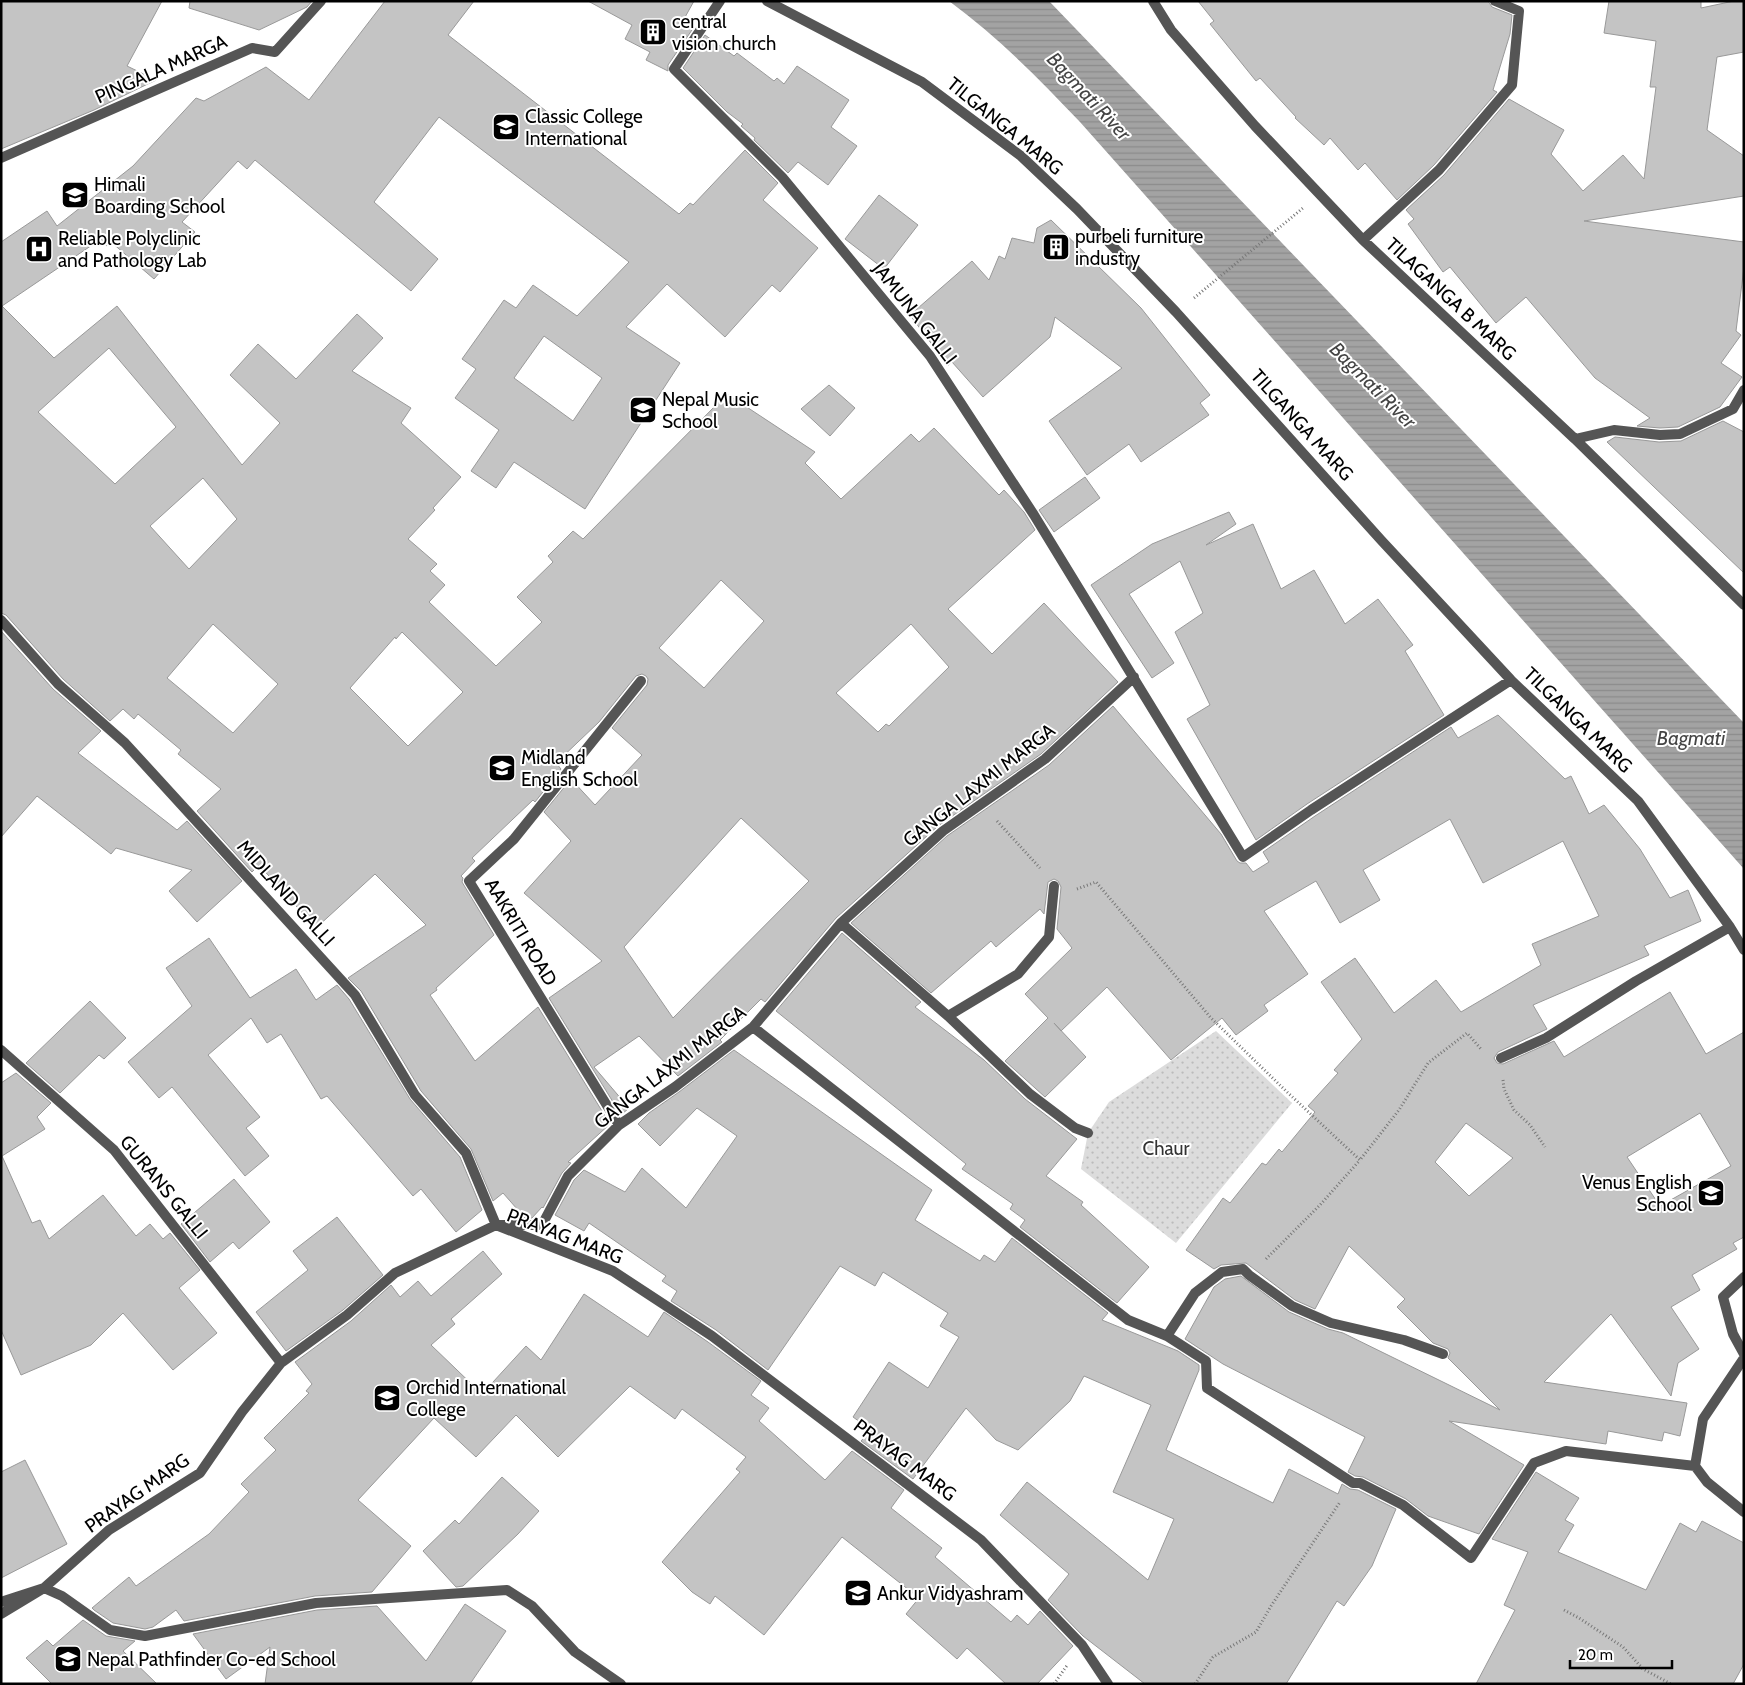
<svg xmlns="http://www.w3.org/2000/svg" width="1745" height="1685" font-family="Cabin,sans-serif">
<style>
.park{fill:url(#park-dots)}
.water{fill:url(#water-rules)}
.building{fill:#c4c4c4;stroke:#999;fill-rule:evenodd}
.lines{fill:none;stroke-linecap:round;stroke-linejoin:round}
.path{stroke:#777;stroke-width:3;stroke-dasharray:1 2.5;stroke-linecap:butt}
.street{stroke:#555;stroke-width:10}
.labels{text-anchor:middle;dominant-baseline:central;stroke-width:4;stroke-linejoin:round;paint-order:stroke}
.poi-label{font-size:19px;fill:#000;stroke:#fff;text-anchor:start}
.street-label{font-size:19px;fill:#000;stroke:#fff}
.park-label{font-size:19px;fill:#333;stroke:#fff}
.water-label{font-size:20px;font-style:italic;fill:#444;stroke:#fff}
</style>
<defs>
<pattern id="park-dots" width="8" height="8" patternUnits="userSpaceOnUse" patternTransform="scale(1.25)"><rect width="8" height="8" fill="#dcdcdc"/><path d="M2 2h.1M6 6h.1" fill="none" stroke="#bbb" stroke-width="1.8" stroke-linecap="round"/></pattern>
<pattern id="water-rules" width="6" height="5" patternUnits="userSpaceOnUse" patternTransform="scale(1.25)"><rect width="6" height="5" fill="#a3a3a3"/><path d="M0 2.5h6" fill="none" stroke="#8b8b8b"/></pattern>
</defs>
<rect width="100%" height="100%" fill="#fff"/>
<path class="park" d="M1216,1031L1292,1103L1176,1243L1081,1169L1088,1133L1109,1102Z"/>
<path class="water" d="M949,1H1049L1744,723V869L1080,122C1038,78 998,37 949,1Z"/>
<path class="building" d="M1,1H162L127,66L156,80L94,110L1,149Z
M190,1H312L307,7L259,30L189,8Z
M385,1H474L448,35L679,214L690,203L693,205L745,150L778,183L763,200L818,248L780,292L772,285L725,337L667,284L626,327L680,363L585,509L514,462L496,488L471,471L499,430L455,398L476,369L462,359L504,300L516,308L533,285L577,316L629,262L439,117L374,202L438,259L411,291L255,160L247,169L238,161L182,222L195,232L154,279L111,242L106,246L101,239L2,306L54,358L117,306L242,465L280,423L230,375L258,344L296,379L357,314L383,338L352,371L411,408L401,423L461,477L433,508L435,510L408,539L437,564L430,571L445,585L429,602L496,666L542,622L517,597L553,562L548,556L573,531L583,539L727,394L815,452L805,463L841,499L911,434L919,442L934,428L999,495L1004,490L1024,512L1035,530L948,609L992,654L1044,603L1118,682L1041,754L938,826L836,918L765,1002L761,999L720,1040L722,1042L678,1076L639,1036L594,1067L629,1108L621,1115L549,998L602,961L524,893L571,841L544,812L571,779L595,805L642,755L612,728L647,685L648,679L646,676L642,674L636,676L599,722L556,763L561,769L535,802L533,800L472,858L475,861L461,876L463,878L462,882L494,935L436,988L437,990L430,995L475,1061L538,1007L610,1124L568,1162L571,1163L562,1173L543,1208L542,1207L532,1218H525L503,1193L493,1201L471,1149L421,1091L361,991L348,978L426,925L375,874L316,928L259,865L252,872L197,811L221,789L178,754L181,750L138,714L134,719L123,709L110,721L63,679L6,615L1,613V242L47,211L57,226L133,166L196,98L204,101L266,67L309,100ZM544,336L602,378L573,421L514,378ZM109,348L176,427L115,484L38,412ZM203,478L237,519L189,569L150,526ZM721,580L764,621L704,688L659,648ZM213,624L278,684L233,733L167,678ZM911,624L949,667L889,726L886,724L878,732L836,693ZM402,632L463,692L408,746L350,688L395,637L396,639ZM741,818L809,881L673,1018L624,947Z
M588,1H694L684,19L694,27L668,65V71L646,60L650,52L625,39L632,25Z
M1198,1H1488L1492,7L1512,15L1510,34L1493,90L1497,92L1434,165L1397,200L1365,163L1358,170L1330,138L1324,145L1295,118L1296,117L1260,78L1256,81L1210,24L1214,21Z
M1609,1H1701V8L1734,1H1744V52L1717,57L1707,130L1744,156V196L1584,221L1744,242V267L1736,331L1741,335L1721,363L1742,377L1720,407L1678,427L1660,428L1637,426L1650,418L1595,378L1526,297L1496,323L1450,267L1443,272L1408,224L1414,219L1406,210L1444,175L1509,99L1564,130L1551,154L1583,191L1623,155L1644,179L1656,87H1650L1656,41L1604,33Z
M705,35L734,56L737,53L774,81L777,78L784,84L797,66L849,100L831,127L857,146L828,185L798,162L788,173L754,140L755,138L741,126L743,124L727,112L683,68Z
M879,195L918,225L884,269L845,239Z
M1051,220L1141,308L1210,395L1200,403L1209,415L1141,462L1129,444L1087,475L1049,421L1122,368L1055,317L1050,337L983,397L952,362L948,366L910,315L972,261L989,280L999,256L1005,259L1012,238L1034,243L1037,228Z
M829,385L855,408L830,436L801,409Z
M1723,421L1744,432V573L1607,442L1615,437L1659,442L1681,441Z
M1085,477L1100,498L1054,532L1039,510Z
M1229,512L1236,524L1206,545L1253,524L1281,589L1314,570L1345,624L1378,599L1413,645L1405,651L1444,715L1307,804L1256,840L1187,719L1210,705L1175,632L1203,613L1180,561L1129,594L1174,663L1152,678L1091,585L1152,544Z
M1,631L53,689L101,731L78,753L177,830L187,821L242,881L197,922L169,891L192,870L116,848L111,854L37,796L1,837Z
M1113,706L1221,834L1237,861L1240,863H1246L1253,872L1269,862L1263,852L1315,816L1451,727L1458,738L1498,715L1565,779L1571,776L1589,814L1604,805L1640,849L1670,898L1688,890L1701,921L1644,946L1649,955L1533,1005L1547,1029L1498,1052L1494,1058L1497,1063L1503,1064L1554,1041L1564,1057L1670,992L1706,1054L1744,1032V1237L1733,1243L1737,1249L1692,1275L1700,1290L1671,1307L1699,1349L1678,1363L1671,1396L1611,1314L1544,1382L1687,1403L1680,1436L1664,1432L1662,1441L1608,1431L1606,1444L1449,1421L1524,1465L1479,1534L1428,1516L1406,1499L1363,1477L1355,1476L1348,1472L1365,1437L1223,1364L1185,1339L1214,1287L1225,1279L1241,1276L1289,1312L1328,1329L1343,1333L1500,1410L1448,1358L1450,1353L1448,1349L1433,1343L1397,1307L1405,1299L1349,1246L1315,1309L1295,1300L1246,1263L1221,1265L1214,1269L1186,1250L1223,1198L1230,1203L1262,1163L1266,1165L1279,1149L1282,1152L1315,1112L1308,1106L1338,1073L1334,1070L1362,1039L1321,982L1355,958L1394,1013L1436,980L1461,1012L1541,965L1532,944L1599,916L1563,841L1483,883L1450,819L1363,870L1380,900L1340,923L1316,881L1264,911L1308,974L1264,1005L1268,1011L1236,1035L1222,1018L1171,1060L1107,987L1061,1031L1054,1023L1086,1057L1045,1097L1005,1061L1048,1018L1025,994L1072,948L1057,929L1061,887L1058,881L1054,879L1048,882L1044,914L1040,909L996,947L991,941L931,993L851,923L947,836L1049,765ZM1700,1113L1731,1166L1660,1206L1627,1157ZM1466,1123L1513,1158L1469,1196L1435,1162Z
M842,933L921,1002L915,1007L984,1060L1025,1099L1077,1139L1046,1176L1083,1202L1081,1205L1149,1267L1117,1303L1020,1227L1025,1220L1010,1209L1013,1204L962,1169L966,1164L776,1011Z
M209,938L250,998L296,969L316,1000L337,985L349,999L410,1099L460,1157L482,1210L456,1232L421,1189L413,1196L327,1096L321,1099L281,1034L267,1043L251,1018L208,1055L260,1117L246,1128L269,1156L245,1176L172,1087L159,1098L128,1062L192,1006L166,968Z
M90,1001L126,1038L104,1059L99,1055L60,1093L26,1063Z
M734,1050L932,1190L915,1220L980,1261L984,1255L995,1262L1012,1238L1108,1313L1102,1320L1178,1351L1199,1365V1370L1166,1450L1273,1503L1289,1469L1338,1494L1342,1484L1350,1489L1358,1490L1396,1509L1372,1566L1344,1606L1337,1601L1286,1684H1145L1083,1636L1048,1600L1069,1574L1000,1515L1027,1482L1148,1580L1174,1519L1113,1492L1151,1405L1084,1376L1070,1401L1018,1450L996,1440L966,1408L913,1479L861,1441L871,1430L853,1417L889,1362L928,1388L959,1337L940,1326L948,1313L883,1272L875,1286L840,1266L768,1370L716,1330L671,1301L677,1291L662,1281L666,1276L589,1223L584,1231L555,1215L574,1180L584,1170L625,1192L642,1168L686,1208L737,1136L697,1108L660,1146L638,1124L649,1113L679,1092Z
M16,1073L51,1103L37,1117L45,1129L2,1156L32,1223L40,1220L49,1239L103,1195L136,1236L150,1224L163,1239L170,1233L200,1270L179,1288L217,1333L173,1370L123,1313L91,1345L21,1375L1,1330V1083Z
M234,1179L270,1222L239,1249L233,1242L210,1262L181,1224Z
M337,1217L383,1275L343,1310L286,1351L256,1312L308,1270L293,1251Z
M483,1251L502,1274L451,1319L455,1324L431,1345L482,1394L526,1346L541,1360L584,1294L648,1337L664,1312L708,1342L761,1381L751,1395L769,1408L759,1421L825,1480L852,1451L904,1490L891,1508L942,1548L935,1557L1011,1622L1017,1615L1028,1625L1040,1611L1073,1646L1037,1684H1006L967,1648L957,1659L906,1614L919,1598L842,1537L764,1635L715,1596L710,1604L692,1592L662,1562L740,1472L736,1469L746,1457L682,1409L675,1419L630,1386L558,1457L516,1415L476,1457L434,1418L358,1500L411,1546L372,1592L315,1596L184,1621L176,1610L153,1627L145,1629L113,1623L94,1610L92,1608L129,1577L136,1586L209,1534L249,1492L241,1484L276,1450L264,1438L309,1393L306,1391L312,1384L295,1362L351,1321L391,1285L400,1297L418,1281L431,1296Z
M25,1460L67,1544L1,1578V1472Z
M1536,1472L1579,1498L1565,1520L1574,1525L1558,1552L1646,1590L1680,1523L1696,1532L1702,1521L1744,1543V1664L1733,1684H1476L1515,1610L1504,1605L1528,1552L1492,1539Z
M502,1477L539,1511L518,1534L463,1586L456,1587L423,1551L455,1520L459,1524Z
M465,1604L506,1631L470,1684H265L270,1647L226,1679L193,1634L317,1610L377,1606L426,1661Z
M83,1620L106,1636L135,1641L123,1651L157,1684H52L26,1658L47,1640L53,1646Z"/>
<g class="lines">
<path class="path" d="M1194,298L1303,208
M997,821L1040,868
M1077,889L1096,882L1211,1018L1286,1091L1360,1160L1399,1110L1428,1063L1467,1033L1481,1049
M1503,1080L1504,1089L1514,1110L1530,1125L1545,1147
M1266,1259L1320,1205L1360,1160
M1564,1610L1579,1618L1623,1647L1643,1669L1671,1684
M1054,1684L1068,1664
M1195,1684L1213,1657L1256,1632L1271,1606L1340,1502"/>
<path class="street" d="M720,1L674,69L782,177L930,356L1034,515L1243,857L1311,810L1511,680
M767,1L922,82L1021,156L1077,209L1176,312L1381,540L1511,680L1638,801L1730,927L1744,950
M1153,1L1171,30L1255,126L1363,240L1575,439L1744,605
M1,158L252,48L275,52L321,1
M1363,240L1439,170L1512,85L1519,11L1495,1
M1575,439L1614,430L1660,435L1680,434L1733,409L1744,390
M1,620L58,684L125,743L355,995L415,1095L466,1153L496,1225H542L568,1176L619,1125L675,1087L753,1027L841,923L943,831L1045,759L1134,677
M841,923L948,1016L1030,1094L1075,1128L1088,1133
M948,1016L1018,974L1049,937L1054,886
M753,1027L1128,1320L1167,1336L1206,1361L1207,1388L1353,1483H1360L1403,1505L1471,1558L1534,1463L1566,1451L1695,1466L1707,1482L1744,1512
M1,1050L114,1150L281,1363
M1501,1058L1546,1038L1636,981L1730,927
M619,1125L469,881L514,839L641,681
M1744,1277L1723,1297L1733,1334L1744,1354
M1167,1336L1195,1293L1222,1272L1243,1269L1249,1275L1292,1306L1331,1323L1404,1340L1443,1354
M1695,1466L1703,1419L1744,1358
M1,1602L44,1588L62,1596L110,1630L145,1636L316,1603L507,1590L532,1606L575,1652L621,1684
M1,1614L44,1588L109,1530L200,1473L242,1412L281,1363L347,1315L395,1273L496,1225L613,1271L712,1336L981,1540L1082,1645L1108,1684"/>
</g>
<defs>
<g id="building-square" transform="scale(1.4375)"><rect x="-9" y="-9" width="18" height="18" rx="4" fill="#000" stroke="#fff"/><path d="M-4-6H4V6H1V3H-1V6H-4ZM-2.5-4.3h1.7v1.8h-1.7ZM.8-4.3h1.7v1.8H.8ZM-2.5-1h1.7V.8h-1.7ZM.8-1h1.7V.8H.8Z" fill="#fff"/></g>
<g id="university-square" transform="scale(1.4375)"><rect x="-9" y="-9" width="18" height="18" rx="4" fill="#000" stroke="#fff"/><path d="M0-5L7-2L0 1L-7-2ZM-4 1L0 2.5L4 1V4Q0 6-4 4Z" fill="#fff"/></g>
<g id="school-square" transform="scale(1.4375)"><rect x="-9" y="-9" width="18" height="18" rx="4" fill="#000" stroke="#fff"/><path d="M0-5L7-2L0 1L-7-2ZM-4 1L0 2.5L4 1V4Q0 6-4 4Z" fill="#fff"/></g>
<g id="hospital-square" transform="scale(1.4375)"><rect x="-9" y="-9" width="18" height="18" rx="4" fill="#000" stroke="#fff"/><path d="M-5-5h3v3.5h4V-5h3V5h-3V1.5h-4V5h-3Z" fill="#fff"/></g>
</defs>
<g fill-rule="evenodd">
<use href="#building-square" x="653" y="32"/>
<use href="#university-square" x="506" y="127"/>
<use href="#school-square" x="75" y="195"/>
<use href="#building-square" x="1056" y="247"/>
<use href="#hospital-square" x="39" y="249"/>
<use href="#school-square" x="643" y="410"/>
<use href="#school-square" x="502" y="768"/>
<use href="#school-square" x="1711" y="1193"/>
<use href="#school-square" x="387" y="1398"/>
<use href="#school-square" x="858" y="1593"/>
<use href="#school-square" x="68" y="1659"/>
</g>
<g class="labels">
<g class="poi-label">
<text x="672" y="21">central<tspan x="672" dy="22">vision church</tspan></text>
<text x="525" y="116">Classic College<tspan x="525" dy="22">International</tspan></text>
<text x="94" y="184">Himali<tspan x="94" dy="22">Boarding School</tspan></text>
<text x="1075" y="236">purbeli furniture<tspan x="1075" dy="22">industry</tspan></text>
<text x="58" y="238">Reliable Polyclinic<tspan x="58" dy="22">and Pathology Lab</tspan></text>
<text x="662" y="399">Nepal Music<tspan x="662" dy="22">School</tspan></text>
<text x="521" y="757">Midland<tspan x="521" dy="22">English School</tspan></text>
<text x="1692" y="1182" text-anchor="end">Venus English<tspan x="1692" dy="22">School</tspan></text>
<text x="406" y="1387">Orchid International<tspan x="406" dy="22">College</tspan></text>
<text x="877" y="1593">Ankur Vidyashram</text>
<text x="87" y="1659">Nepal Pathfinder Co-ed School</text>
</g>
<g class="street-label">
<text transform="translate(161 69) rotate(-24)">PINGALA MARGA</text>
<text transform="translate(1005 126) rotate(39)">TILGANGA MARG</text>
<text transform="translate(1451 299) rotate(43)">TILAGANGA B MARG</text>
<text transform="translate(915 313) rotate(52)">JAMUNA GALLI</text>
<text transform="translate(1302 425) rotate(48)">TILGANGA MARG</text>
<text transform="translate(1578 720) rotate(44)">TILGANGA MARG</text>
<text transform="translate(979 785) rotate(-38)">GANGA LAXMI MARGA</text>
<text transform="translate(286 893) rotate(48)">MIDLAND GALLI</text>
<text transform="translate(521 932) rotate(59)">AAKRITI ROAD</text>
<text transform="translate(670 1067) rotate(-38)">GANGA LAXMI MARGA</text>
<text transform="translate(164 1187) rotate(51)">GURANS GALLI</text>
<text transform="translate(565 1236) rotate(21)">PRAYAG MARG</text>
<text transform="translate(905 1460) rotate(37)">PRAYAG MARG</text>
<text transform="translate(137 1493) rotate(-35)">PRAYAG MARG</text>
</g>
<g class="park-label">
<text x="1166" y="1148">Chaur</text>
</g>
<g class="water-label">
<text transform="translate(1089 96) rotate(47)">Bagmati River</text>
<text transform="translate(1373 385) rotate(45)">Bagmati River</text>
<text x="1691" y="738">Bagmati</text>
</g>
</g>
<rect width="1745" height="1685" fill="none" stroke="#000000" stroke-width="5"/>
<path d="M1570 1660v8h102v-8" fill="none" stroke="#000000" stroke-width="2.5"/>
<text x="1578" y="1660" font-size="15" fill="#000000" stroke="#ffffff" stroke-width="4" paint-order="stroke">20 m</text>
</svg>
